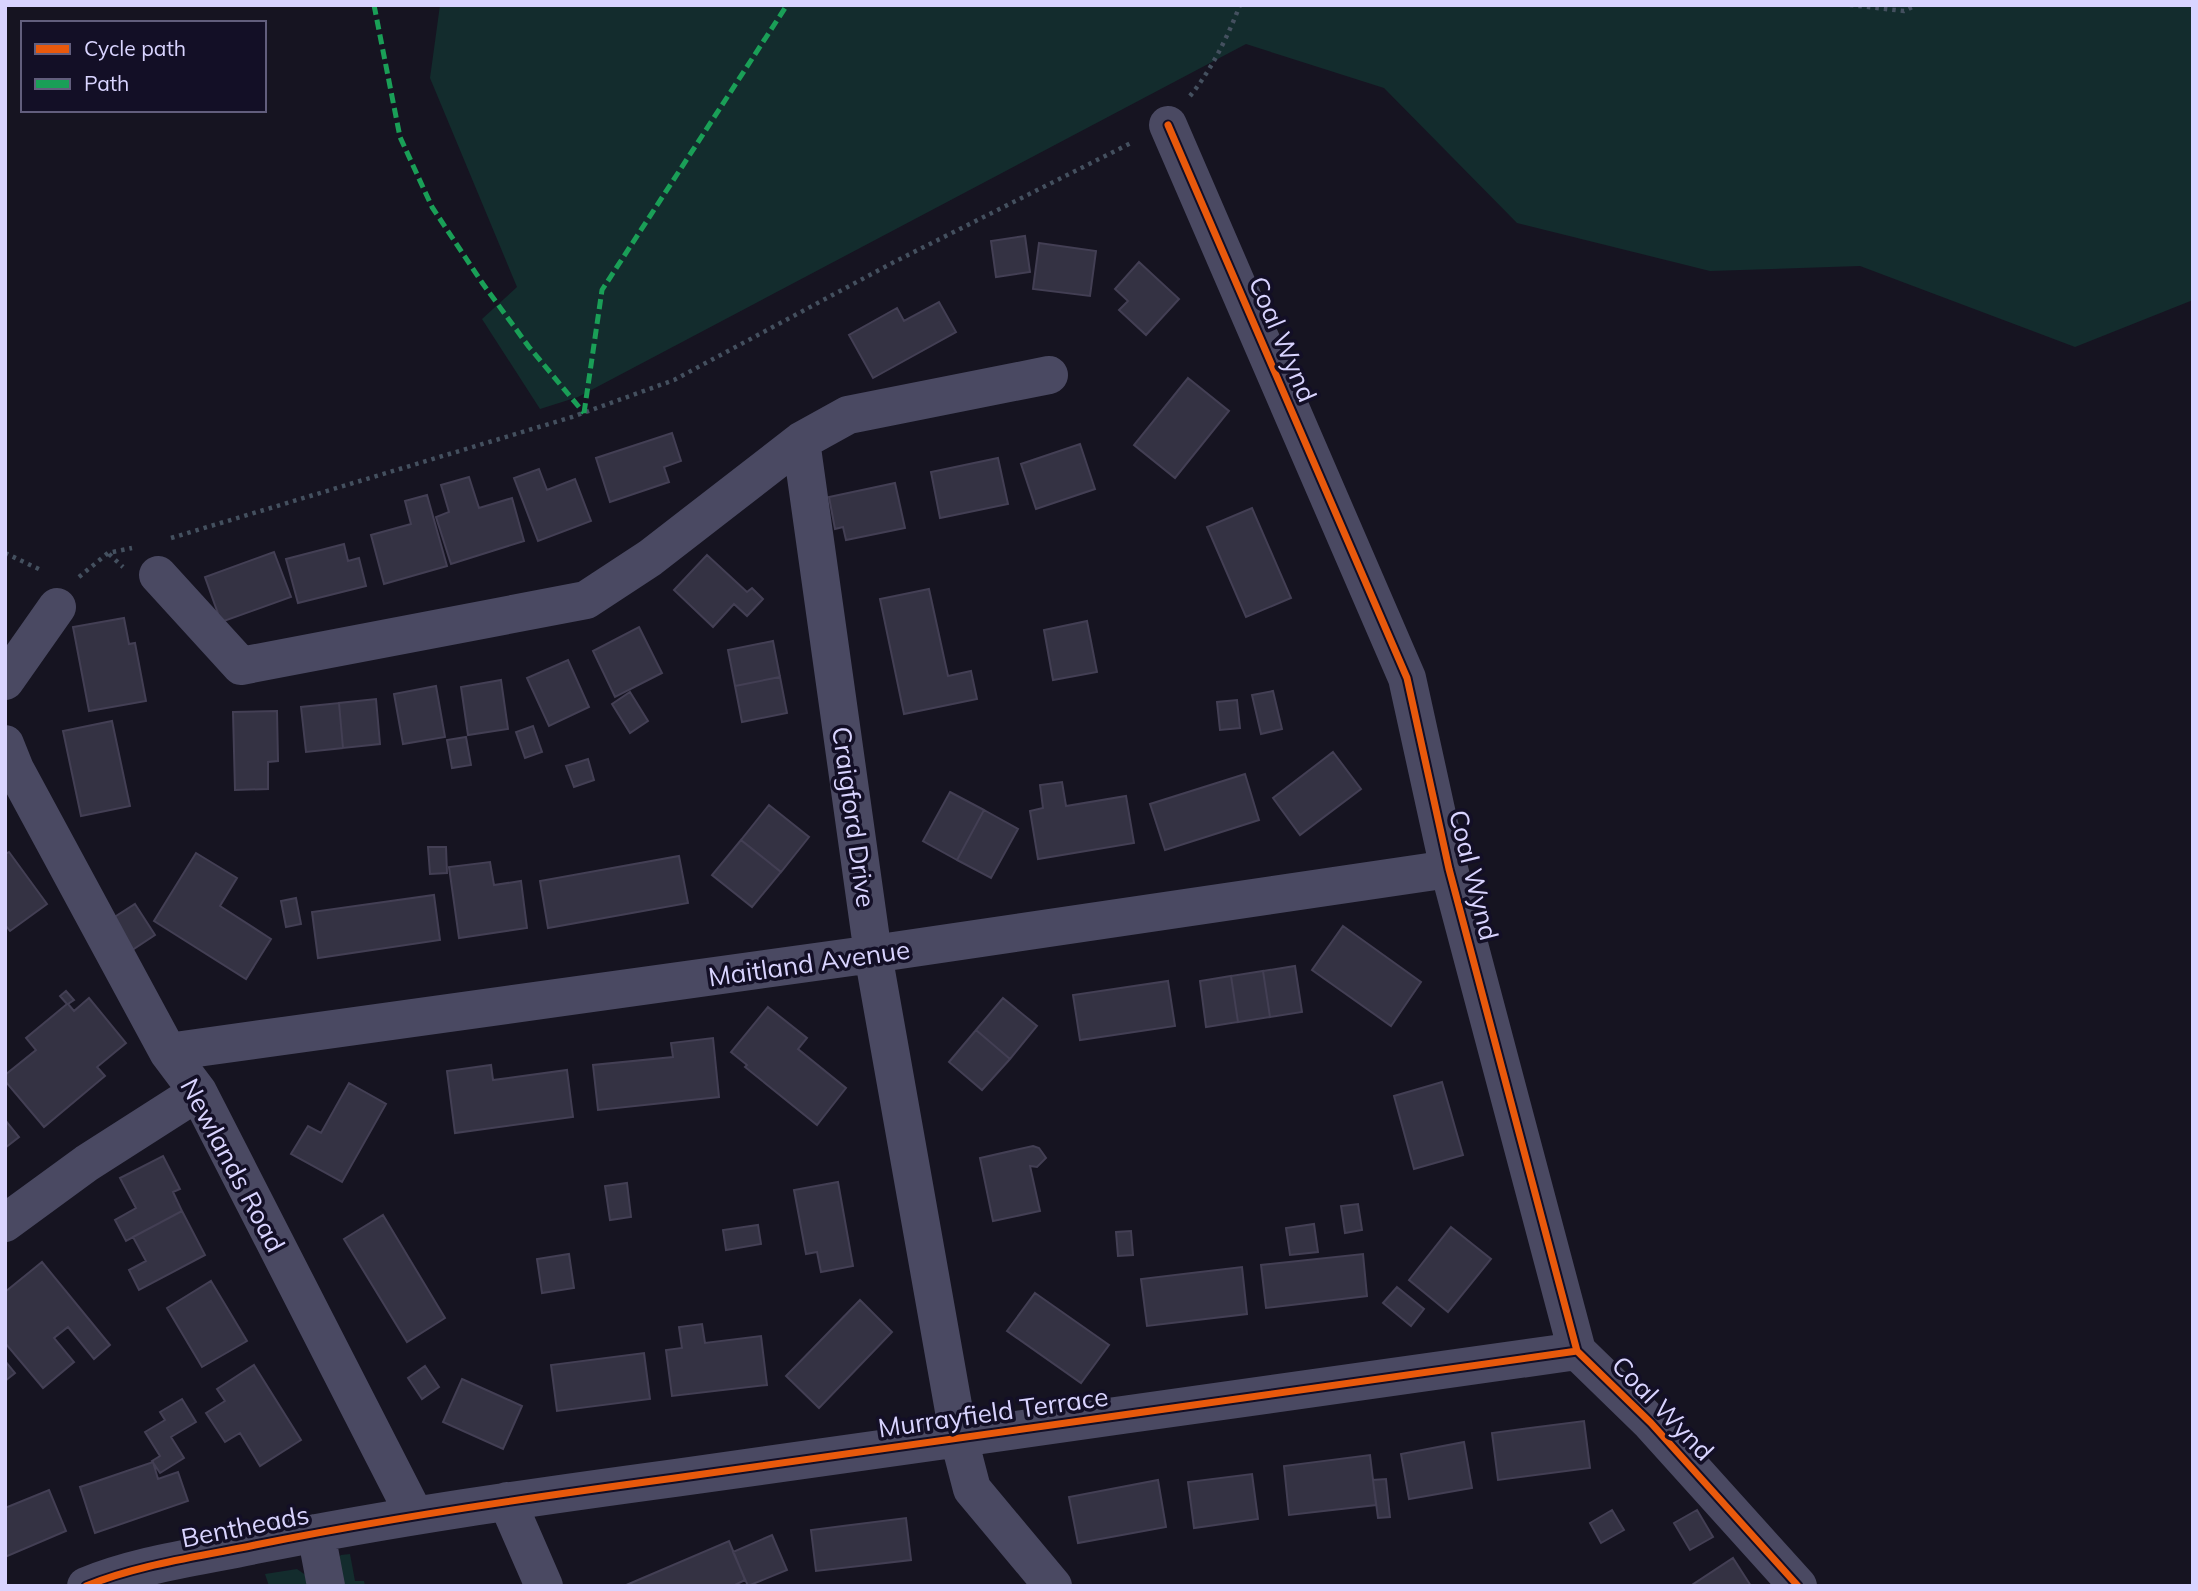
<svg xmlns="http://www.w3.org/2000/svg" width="2198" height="1591" font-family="Mulish,sans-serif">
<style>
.green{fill:#132c2d}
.building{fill:#343243;stroke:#433f54;stroke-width:2}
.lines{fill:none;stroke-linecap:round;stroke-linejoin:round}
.path{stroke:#44505f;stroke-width:4.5;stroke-dasharray:3.5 5;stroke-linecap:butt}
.minor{stroke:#4a4962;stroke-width:38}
.quiet{stroke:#1a9f57;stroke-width:5;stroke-dasharray:10 5;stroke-linecap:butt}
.cycleway-casing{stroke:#130f26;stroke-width:11}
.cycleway{stroke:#e8590c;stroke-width:7}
.labels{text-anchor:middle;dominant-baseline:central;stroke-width:7;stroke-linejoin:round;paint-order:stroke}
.street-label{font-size:26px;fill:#d9d4ff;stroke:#130f26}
</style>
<rect width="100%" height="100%" fill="#161421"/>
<path class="green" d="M440,5H2193V300L2075,347L1860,266L1710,271L1517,223L1384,88L1246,44L578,397L540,409L482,319L517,287L430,78Z
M350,1554L355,1581H364L365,1586H339L334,1562L341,1555Z
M297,1569L317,1583V1586H269L265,1574Z"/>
<path class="building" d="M1025,236L1030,272L996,277L991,241Z
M1039,243L1096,251L1090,296L1033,289Z
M1139,262L1179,299L1146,335L1119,310L1128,301L1115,289Z
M939,302L956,332L873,378L849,335L897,308L904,321Z
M1188,378L1229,411L1175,478L1134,445Z
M672,433L681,461L664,467L669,482L610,502L596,458Z
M1080,444L1095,489L1036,509L1021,464Z
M998,458L1008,504L940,518L931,472Z
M539,469L547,490L575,479L591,521L538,541L514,478Z
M469,477L479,508L512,498L524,541L451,564L436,517L449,512L441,485Z
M895,483L905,528L846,540L843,527L835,529L829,497Z
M427,495L447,566L384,584L371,535L411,524L405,501Z
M1252,508L1291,598L1246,617L1207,527Z
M344,544L348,561L359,558L366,586L298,603L286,559Z
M274,552L291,597L221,622L205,577Z
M707,555L747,592L752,588L763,599L747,616L734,604L713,627L674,590Z
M929,589L948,676L971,671L977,699L904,714L880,599Z
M124,618L129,644L135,643L146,701L89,711L73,627Z
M1087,621L1097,672L1053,680L1044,630Z
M639,627L662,673L615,697L593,651Z
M773,641L780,677L735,686L728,650Z
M568,660L589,707L549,726L527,678Z
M780,677L787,713L742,722L735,686Z
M501,680L508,729L468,735L461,687Z
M436,686L445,737L403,744L394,694Z
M1273,691L1282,729L1261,734L1252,695Z
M630,692L648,721L630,733L612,704Z
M376,699L380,744L343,748L339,703Z
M1237,700L1240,728L1220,730L1217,702Z
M339,703L343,748L306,752L301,707Z
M277,711L278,761L268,762V789L235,790L233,712Z
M112,721L130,806L81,816L63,731Z
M533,726L542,752L525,758L516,732Z
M466,737L471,765L452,768L447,740Z
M1333,752L1361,789L1300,835L1273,798Z
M588,759L594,780L574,787L566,766Z
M1245,774L1259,820L1165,850L1150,804Z
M1062,782L1066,806L1126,796L1134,843L1038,859L1030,811L1043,808L1040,785Z
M950,792L984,810L957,860L923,841Z
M769,805L809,837L781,872L741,840Z
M984,810L1018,829L991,878L957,860Z
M741,840L781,872L752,907L712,875Z
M428,847H446L447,873L430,874Z
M9,852L47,904L10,931L5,925V854Z
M196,853L237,878L220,906L271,939L246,979L154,921Z
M679,856L688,903L548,928L540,881Z
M490,862L494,885L521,881L527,928L459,938L449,867Z
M434,895L440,940L318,958L312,912Z
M296,898L301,924L286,927L281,901Z
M135,904L155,935L123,956L102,925Z
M1343,926L1421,982L1391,1026L1312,970Z
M1295,966L1302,1012L1270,1017L1263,971Z
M1263,971L1270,1017L1238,1022L1231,976Z
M1231,976L1238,1022L1206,1027L1200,981Z
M1168,981L1175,1026L1080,1040L1073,995Z
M66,991L74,1000L68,1004L74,1011L89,998L126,1043L97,1067L105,1076L44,1127L5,1081V1075L36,1050L26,1038L67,1004L60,996Z
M1003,998L1037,1026L1010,1059L976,1030Z
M768,1007L807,1038L798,1049L846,1088L817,1125L745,1067L747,1065L731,1052Z
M976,1030L1010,1059L982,1090L949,1062Z
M713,1038L719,1097L598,1110L593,1065L673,1057L671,1043Z
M491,1065L493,1080L567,1070L573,1117L455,1133L447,1071Z
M1442,1082L1463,1155L1414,1169L1394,1096Z
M349,1083L386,1104L342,1182L291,1154L308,1126L321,1133Z
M5,1120L19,1137L5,1148Z
M1033,1146L1039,1148L1046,1158L1037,1167L1030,1166L1040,1211L993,1221L980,1158Z
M163,1156L180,1189L173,1192L182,1211L126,1241L115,1220L136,1208L120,1178Z
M838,1182L853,1266L821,1272L817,1252L806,1254L794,1190Z
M627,1183L631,1217L610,1220L605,1186Z
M1358,1204L1362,1230L1345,1233L1341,1206Z
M182,1211L205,1255L139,1290L129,1270L146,1261L133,1237Z
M383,1215L445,1318L407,1342L344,1239Z
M1314,1224L1318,1252L1290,1255L1286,1228Z
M758,1225L761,1244L726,1250L723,1230Z
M1451,1227L1491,1259L1448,1312L1409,1280Z
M1131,1231L1133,1255L1118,1256L1116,1232Z
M569,1254L574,1288L542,1293L537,1259Z
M1363,1254L1367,1296L1266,1308L1261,1265Z
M42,1262L110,1345L94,1359L68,1327L54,1338L74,1362L43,1388L5,1343V1292Z
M1242,1267L1247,1314L1147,1326L1141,1279Z
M211,1281L247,1341L202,1367L167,1308Z
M1397,1287L1424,1309L1411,1326L1383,1303Z
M1035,1293L1109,1345L1081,1383L1007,1331Z
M860,1300L892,1332L819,1408L786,1376Z
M702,1324L705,1343L761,1336L767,1385L672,1396L666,1350L682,1348L679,1327Z
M644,1353L650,1399L557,1411L551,1365Z
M5,1361L15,1373L5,1381Z
M254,1365L301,1440L260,1466L240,1433L225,1442L206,1413L225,1401L217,1389Z
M425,1366L439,1387L422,1399L408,1378Z
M462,1379L522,1406L503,1449L443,1422Z
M182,1399L196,1422L171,1437L184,1458L160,1473L152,1461L160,1456L145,1432L165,1420L160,1412Z
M1584,1421L1590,1468L1498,1480L1492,1433Z
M1464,1442L1472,1488L1409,1499L1401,1454Z
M1370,1455L1376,1505L1289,1515L1284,1466Z
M153,1462L158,1479L178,1472L188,1501L95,1533L80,1487Z
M1252,1474L1258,1519L1194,1528L1188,1482Z
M1386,1479L1390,1517L1378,1518L1373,1480Z
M1158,1480L1166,1527L1078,1543L1069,1497Z
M49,1490L66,1531L5,1557V1508Z
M1612,1510L1624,1530L1601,1543L1590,1523Z
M1697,1510L1713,1537L1690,1550L1674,1523Z
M906,1518L911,1560L816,1571L811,1530Z
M772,1535L787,1570L748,1586L733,1552Z
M729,1541L745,1580L733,1586H624Z
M1733,1558L1751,1586H1693L1692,1585Z"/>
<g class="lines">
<path class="path" d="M1850,5L1904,11L1916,5
M1190,96C1212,69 1227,38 1240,5
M171,538L572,417L674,380L896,261L1133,142
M5,553L43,571
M109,554L123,567
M79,577L108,553L132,548"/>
<path class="minor" d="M1168,125L1407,678L1449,869L1577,1351L1651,1423L1798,1586
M801,441L873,954L959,1439L972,1489L1053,1586
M158,575L241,666L586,600L650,558L801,441L848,415L1049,375
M5,681L57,607
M5,744L15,769L168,1052L198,1092L415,1516
M168,1052L873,954L1449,869
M5,1223L87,1163L198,1092
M507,1501L544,1586
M316,1533L326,1586
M86,1586C140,1564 198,1557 255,1545C394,1517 534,1497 675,1478C976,1437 1276,1392 1577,1351"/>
<path class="quiet" d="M374,5L400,137L432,207L483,284L529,347L584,413
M584,413L602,290L787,5"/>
<g class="cycleway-casing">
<path id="cycleway" d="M1168,125L1407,678L1449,869L1577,1351L1651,1423L1798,1586
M86,1586C140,1564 198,1557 255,1545C394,1517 534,1497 675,1478C976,1437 1276,1392 1577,1351"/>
</g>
<use href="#cycleway" class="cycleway"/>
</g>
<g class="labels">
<g class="street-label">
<text transform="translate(1283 339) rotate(67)">Coal Wynd</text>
<text transform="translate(854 817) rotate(82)">Craigford Drive</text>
<text transform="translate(1474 875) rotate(76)">Coal Wynd</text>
<text transform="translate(809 963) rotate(-8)">Maitland Avenue</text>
<text transform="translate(233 1165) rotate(62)">Newlands Road</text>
<text transform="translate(1663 1408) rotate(46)">Coal Wynd</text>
<text transform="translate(993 1412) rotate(-8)">Murrayfield Terrace</text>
<text transform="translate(245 1526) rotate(-11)">Bentheads</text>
</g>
</g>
<rect width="2198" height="1591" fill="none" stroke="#d9d4ff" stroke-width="14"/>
<rect x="21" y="21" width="245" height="91" fill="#130f26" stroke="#625e7d" stroke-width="2"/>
<rect x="35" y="44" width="35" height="10" fill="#e8590c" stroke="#625e7d" stroke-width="2"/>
<text x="84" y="56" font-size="21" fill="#d9d4ff">Cycle path</text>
<rect x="35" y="79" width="35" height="10" fill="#1a9f57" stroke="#625e7d" stroke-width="2"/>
<text x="84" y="91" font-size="21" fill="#d9d4ff">Path</text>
</svg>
